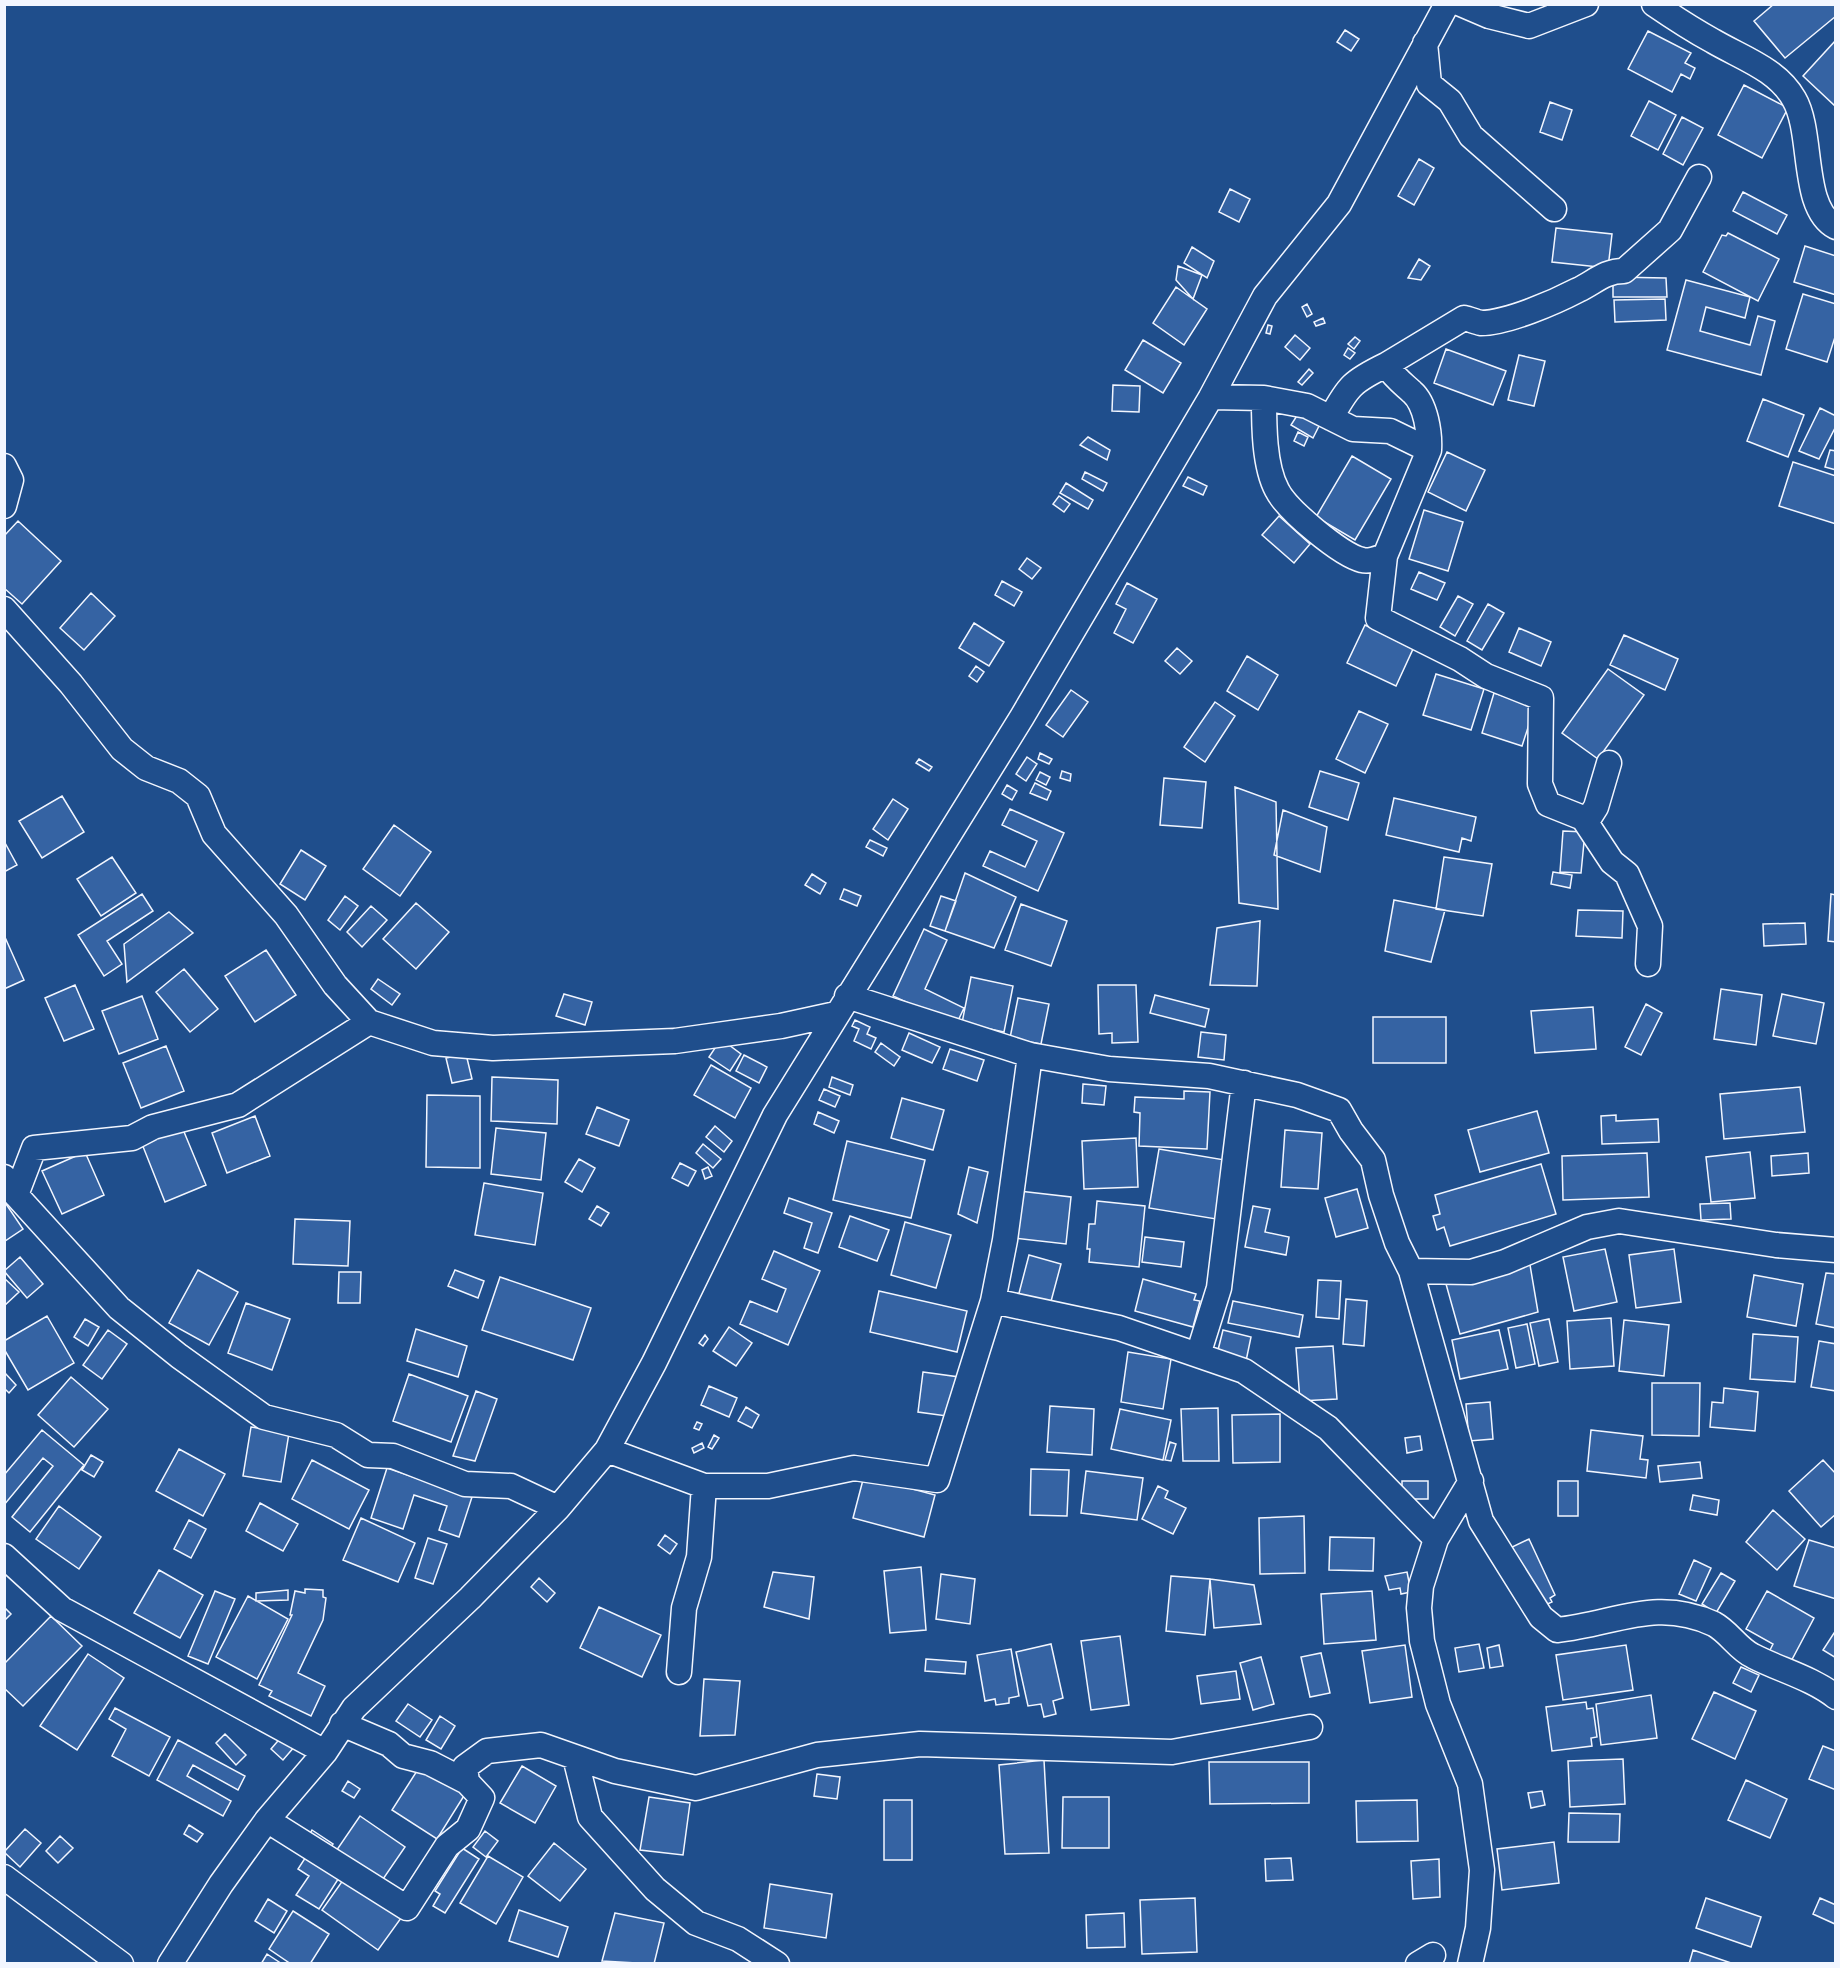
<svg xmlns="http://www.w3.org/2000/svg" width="1840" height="1968" font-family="'Public Sans',sans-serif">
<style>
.building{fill:#3563a3;stroke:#f2f6ff;stroke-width:1.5}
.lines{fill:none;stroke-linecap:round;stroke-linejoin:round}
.street-casing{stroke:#f2f6ff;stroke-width:27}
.street{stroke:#1f4e8c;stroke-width:24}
</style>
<rect width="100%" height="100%" fill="#1f4e8c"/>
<path class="building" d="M1774,4H1836V16L1785,58L1754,21Z
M1345,30L1359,39L1351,51L1337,42Z
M1648,31L1691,53L1685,63L1695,68L1690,79L1681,74L1672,92L1628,69Z
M1836,40V104L1834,105L1803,76Z
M1744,85L1788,108L1762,158L1718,135Z
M1649,101L1676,115L1658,150L1631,136Z
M1550,102L1572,110L1562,140L1540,132Z
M1682,117L1703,128L1683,165L1663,154Z
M1419,159L1434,168L1414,205L1398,196Z
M1230,189L1250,199L1239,222L1219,212Z
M1743,192L1787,215L1777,234L1733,211Z
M1556,228L1612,234L1608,268L1552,262Z
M1728,233L1779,259L1758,301L1703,272L1722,235L1726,236Z
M1805,246L1836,256V295L1794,282Z
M1192,247L1214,261L1207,278L1184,263Z
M1419,259L1430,266L1421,280L1408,278Z
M1178,266L1202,275L1193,299L1176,280Z
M1613,277L1666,278L1667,297H1613Z
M1686,280L1750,297L1745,318L1706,307L1700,331L1750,345L1758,316L1775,321L1761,375L1667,350Z
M1176,287L1207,309L1184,345L1153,323Z
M1803,294L1836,304V334L1827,362L1786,349Z
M1665,299L1666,320L1615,322L1614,300Z
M1307,304L1312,314L1307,317L1302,307Z
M1323,318L1325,323L1316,326L1314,322Z
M1268,325L1272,326L1270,334L1266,333Z
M1295,335L1310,348L1300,360L1285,347Z
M1355,337L1360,341L1354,349L1348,344Z
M1143,340L1181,363L1163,393L1125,370Z
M1348,348L1355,353L1350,359L1344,355Z
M1446,349L1506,371L1493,405L1434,383Z
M1519,355L1545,361L1534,406L1508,400Z
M1309,369L1313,373L1302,385L1298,382Z
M1113,385L1140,386L1139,412L1112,411Z
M1763,399L1804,415L1788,457L1747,441Z
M1820,408L1836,416V426L1819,459L1799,451Z
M1298,414L1319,426L1313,438L1291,425Z
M1298,432L1308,437L1304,446L1294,441Z
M1088,437L1110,450L1107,460L1080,445Z
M1830,450L1836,451V470L1825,467Z
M1447,452L1485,470L1466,511L1428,492Z
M1352,456L1391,479L1355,540L1316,517Z
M1793,462L1836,476V524L1779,506Z
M1085,472L1107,483L1103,491L1082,479Z
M1188,477L1207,486L1203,495L1183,486Z
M1066,483L1093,500L1088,509L1060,493Z
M1059,496L1070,504L1064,512L1053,504Z
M1424,510L1463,522L1448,571L1409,559Z
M1279,516L1310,544L1294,563L1262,535Z
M18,521L61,561L22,604L4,588V536Z
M1027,558L1041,568L1032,579L1019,569Z
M1419,572L1445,583L1437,600L1411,589Z
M1002,581L1022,592L1014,606L995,595Z
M1127,583L1157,599L1133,643L1114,633L1126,609L1116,604Z
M91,593L115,616L84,650L60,628Z
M1458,596L1473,604L1455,636L1440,627Z
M1488,604L1504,613L1482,650L1467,641Z
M974,623L1004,642L989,666L959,648Z
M1365,625L1413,649L1396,686L1347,663Z
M1519,628L1551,642L1541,666L1509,652Z
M1624,635L1678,659L1665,690L1610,665Z
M1177,648L1192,661L1180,674L1165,661Z
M1247,656L1278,675L1258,710L1227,691Z
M976,666L984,672L977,682L969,676Z
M1608,669L1644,695L1598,759L1562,733Z
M1436,674L1484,689L1471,730L1423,715Z
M1071,690L1088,702L1063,737L1046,725Z
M1494,693L1535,706L1522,746L1482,733Z
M1215,702L1235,716L1205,762L1184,747Z
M1359,711L1388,724L1365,773L1336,759Z
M1040,753L1052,759L1049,764L1038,759Z
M1027,757L1037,764L1026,781L1016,774Z
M919,759L932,767L929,771L916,763Z
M1062,771L1071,774L1070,781L1060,778Z
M1320,771L1359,783L1348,820L1309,807Z
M1040,772L1050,777L1046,785L1036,780Z
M1164,778L1206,782L1202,828L1160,825Z
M1035,783L1051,791L1047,800L1030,793Z
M1007,785L1017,791L1012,800L1002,794Z
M1235,787L1276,802L1278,909L1239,903Z
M62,796L84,832L42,858L19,821Z
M1394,798L1476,817L1471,841L1462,838L1459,852L1386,835Z
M893,799L908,809L888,840L873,829Z
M1010,809L1064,833L1038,891L983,866L990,851L1025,867L1037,841L1002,825Z
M1283,810L1327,827L1320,872L1274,855Z
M394,825L431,852L400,896L363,869Z
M1563,831L1585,832L1581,873L1560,872Z
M870,840L887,848L883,856L866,847Z
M4,841L17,865L4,872Z
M301,850L326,866L305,900L280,884Z
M112,857L136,893L101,916L77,879Z
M1444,857L1492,864L1483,916L1436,909Z
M1553,872L1572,875L1570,888L1551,884Z
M965,873L1016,897L994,948L945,931Z
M812,874L826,883L820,894L805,885Z
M844,889L861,896L857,906L840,899Z
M142,894L153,911L107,941L122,964L104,976L78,935Z
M1831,894L1836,895V942L1828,941Z
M345,896L358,906L340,930L328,920Z
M941,896L956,901L945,931L930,926Z
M1394,900L1445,910L1431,962L1385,951Z
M416,903L449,932L416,969L383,939Z
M1021,904L1067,921L1051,966L1005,950Z
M371,906L387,920L362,947L347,932Z
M1578,910L1623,911L1622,938L1576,936Z
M169,912L193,933L127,982L124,944Z
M1260,921L1257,986L1210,985L1217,928Z
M1805,923L1806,944L1764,946L1763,924Z
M924,929L947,940L925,989L964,1008L956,1025L893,996Z
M4,935L24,980L4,989Z
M266,950L296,995L255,1022L225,976Z
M184,969L218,1009L190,1032L156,992Z
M971,977L1013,986L1004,1032L962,1023Z
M378,979L400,994L392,1005L371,989Z
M75,985L94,1029L64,1041L45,998Z
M1098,985H1136L1138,1042L1112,1043V1033L1099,1034Z
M1721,989L1762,995L1756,1045L1714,1039Z
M564,994L592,1002L585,1025L556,1016Z
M1782,994L1824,1003L1816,1044L1773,1036Z
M1155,995L1209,1009L1205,1027L1150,1013Z
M142,996L158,1039L119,1054L102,1011Z
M1018,998L1049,1004L1041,1044L1010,1038Z
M1646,1004L1662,1013L1641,1055L1625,1047Z
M1593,1007L1596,1049L1535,1053L1531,1011Z
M1373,1017H1446V1063H1373Z
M855,1020L870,1027L867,1034L876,1038L871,1049L854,1041L859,1029L852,1026Z
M1201,1032L1226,1035L1224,1060L1198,1057Z
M909,1033L940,1047L932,1063L902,1050Z
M721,1039L741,1054L730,1071L709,1057Z
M881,1043L900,1057L894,1066L875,1052Z
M166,1046L184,1091L141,1108L123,1063Z
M950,1049L984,1060L977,1081L943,1069Z
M466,1054L472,1079L452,1083L446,1058Z
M744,1055L767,1067L759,1083L736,1071Z
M711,1065L751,1088L735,1118L694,1095Z
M492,1077L558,1080L557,1124L491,1121Z
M832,1077L853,1085L850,1095L829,1087Z
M1083,1084L1106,1086L1104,1105L1082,1103Z
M1800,1087L1805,1132L1724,1139L1720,1094Z
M824,1089L840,1096L835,1107L819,1100Z
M1184,1091L1210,1092L1207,1149L1139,1146L1140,1113L1134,1112L1135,1097L1184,1099Z
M427,1095L480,1096V1168L426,1167Z
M902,1098L944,1110L933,1150L891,1138Z
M597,1107L629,1120L619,1146L586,1134Z
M1537,1111L1549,1153L1480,1172L1468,1130Z
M818,1112L839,1121L834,1133L814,1124Z
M1616,1115V1121L1658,1119L1659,1142L1602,1144L1601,1116Z
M255,1116L270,1156L227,1173L212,1133Z
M715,1126L732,1141L724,1152L706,1137Z
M182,1127L206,1185L165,1202L142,1144Z
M496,1128L546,1133L541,1180L491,1174Z
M1285,1130L1322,1133L1318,1189L1281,1187Z
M1136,1138L1138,1187L1084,1189L1082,1141Z
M847,1141L925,1160L911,1218L833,1200Z
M703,1144L721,1159L713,1168L696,1153Z
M1159,1149L1225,1160L1216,1219L1149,1208Z
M85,1152L104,1195L62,1214L42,1171Z
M1750,1152L1755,1198L1711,1202L1706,1157Z
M1647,1153L1649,1197L1563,1200L1562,1156Z
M1808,1153L1809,1173L1772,1176L1771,1156Z
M579,1159L595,1168L582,1192L565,1182Z
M680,1163L696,1171L688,1186L672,1178Z
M1541,1164L1556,1214L1450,1246L1444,1227L1437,1230L1433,1216L1440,1214L1435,1195Z
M708,1167L712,1176L705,1179L702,1170Z
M969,1167L988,1172L977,1223L958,1214Z
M484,1183L543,1193L535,1245L475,1235Z
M1357,1189L1368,1228L1336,1237L1325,1198Z
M1019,1191L1071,1197L1066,1244L1014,1238Z
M789,1198L832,1213L818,1253L804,1248L812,1223L784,1213Z
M4,1201L23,1229L5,1241L4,1240Z
M1097,1201L1145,1206L1139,1267L1089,1262L1090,1249H1087L1089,1224H1095Z
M1730,1203L1731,1219L1701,1220L1700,1204Z
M597,1206L609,1213L601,1226L589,1219Z
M1253,1206L1270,1209L1265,1232L1289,1237L1286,1255L1245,1247Z
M850,1216L889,1230L877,1261L839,1247Z
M295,1219L350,1221L348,1266L293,1264Z
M905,1222L951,1235L936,1288L891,1275Z
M1145,1237L1184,1242L1181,1267L1142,1262Z
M1605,1249L1617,1302L1574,1311L1563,1257Z
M1674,1249L1681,1302L1636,1308L1629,1255Z
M774,1251L820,1271L788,1345L740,1324L750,1301L777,1312L786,1289L762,1279Z
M1029,1255L1061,1264L1050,1305L1018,1297Z
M20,1257L43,1284L27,1298L4,1271Z
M1529,1259L1538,1312L1460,1334L1446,1284Z
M198,1270L238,1292L209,1345L169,1323Z
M455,1270L484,1281L478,1298L448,1286Z
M339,1272H361L360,1303H338Z
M1826,1273L1836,1274V1328L1816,1324Z
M1754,1275L1803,1284L1796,1326L1747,1317Z
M500,1277L591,1308L573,1360L482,1330Z
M4,1278L19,1292L4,1306Z
M1143,1279L1196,1294L1194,1300L1200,1301L1193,1327L1135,1311Z
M1318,1280L1341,1281L1339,1319L1316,1317Z
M879,1291L967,1311L957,1352L870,1332Z
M1346,1299L1367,1301L1364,1346L1343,1344Z
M1233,1301L1303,1315L1299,1337L1228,1323Z
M246,1303L290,1319L272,1370L228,1353Z
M47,1316L74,1363L28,1390L4,1349V1341Z
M1611,1318L1614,1366L1570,1369L1567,1321Z
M85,1319L99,1327L88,1346L74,1337Z
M1549,1319L1558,1362L1539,1366L1530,1323Z
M1624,1320L1669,1325L1664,1376L1619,1371Z
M1527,1324L1535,1364L1516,1368L1508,1328Z
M729,1327L752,1343L736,1366L713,1351Z
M416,1329L467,1346L458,1377L407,1361Z
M108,1330L127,1344L102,1379L83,1365Z
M1223,1330L1251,1337L1246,1361L1217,1354Z
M1499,1330L1508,1369L1460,1379L1452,1340Z
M1753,1334L1798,1337L1795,1382L1750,1379Z
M705,1335L708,1339L703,1346L699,1343Z
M1819,1341L1836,1344V1391L1811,1387Z
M1333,1346L1337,1399L1300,1401L1296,1348Z
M1128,1352L1171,1359L1163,1409L1121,1402Z
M923,1372L959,1377L954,1417L918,1412Z
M5,1373L16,1385L9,1393L4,1388Z
M409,1374L468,1396L451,1442L393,1421Z
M71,1377L108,1409L74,1447L38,1415Z
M1652,1383H1700L1699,1436L1652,1435Z
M709,1386L737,1398L729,1417L701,1405Z
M1724,1388L1758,1392L1755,1431L1710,1427L1712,1402L1723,1403Z
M476,1391L497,1399L475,1461L453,1456Z
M1490,1402L1493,1439L1469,1441L1466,1404Z
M1050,1406L1094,1409L1092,1455L1047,1452Z
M746,1407L759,1415L752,1428L738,1421Z
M1218,1408L1219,1461H1183L1181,1409Z
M1120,1409L1171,1420L1163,1460L1111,1449Z
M1280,1414V1462L1233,1463L1232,1415Z
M697,1422L702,1424L699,1430L694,1428Z
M251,1427L289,1433L281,1482L243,1476Z
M42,1430L84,1465L30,1532L12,1517L53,1466L43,1458L4,1505V1475Z
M1591,1430L1643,1436L1640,1459L1648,1460L1646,1478L1587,1471Z
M714,1435L719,1438L712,1449L708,1447Z
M1420,1436L1422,1450L1407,1453L1405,1438Z
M1170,1442L1176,1444L1171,1461L1165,1460Z
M702,1443L704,1448L694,1453L692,1448Z
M179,1449L225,1474L203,1516L156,1491Z
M91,1455L103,1462L94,1477L82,1470Z
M312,1460L369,1490L349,1529L292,1499Z
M1823,1460L1836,1474V1514L1821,1527L1789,1491Z
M1700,1462L1702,1478L1660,1482L1658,1466Z
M387,1468L472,1497L459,1537L439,1530L447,1506L414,1495L403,1529L371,1518Z
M1031,1469L1069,1470L1067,1516L1030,1515Z
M1086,1471L1143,1478L1137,1520L1081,1513Z
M864,1476L935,1495L924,1537L853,1518Z
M1402,1481H1428V1499H1402Z
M1558,1481H1578V1516H1558Z
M1158,1486L1168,1491L1165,1498L1186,1508L1173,1534L1142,1519Z
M1693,1495L1719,1500L1717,1515L1690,1510Z
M260,1503L298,1524L283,1551L246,1531Z
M59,1506L101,1537L79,1569L36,1539Z
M1773,1510L1805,1539L1777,1570L1746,1542Z
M1304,1516L1305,1573L1260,1574L1259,1518Z
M361,1518L415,1543L398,1582L343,1560Z
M189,1520L206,1529L191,1558L174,1549Z
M665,1535L677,1544L670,1554L658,1545Z
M1330,1537L1374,1538L1373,1571L1329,1570Z
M428,1538L447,1544L433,1584L415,1578Z
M1529,1539L1555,1595L1550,1598L1552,1602L1539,1608L1512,1547Z
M1809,1540L1836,1548V1599L1794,1586Z
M1694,1560L1711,1568L1696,1601L1679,1594Z
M921,1567L926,1630L890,1633L884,1571Z
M159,1570L203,1595L180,1638L134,1613Z
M773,1572L814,1577L809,1619L764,1607Z
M1407,1572L1411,1592L1401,1594L1400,1588L1389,1590L1385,1576Z
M1721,1573L1735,1581L1716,1613L1702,1604Z
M941,1574L975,1579L970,1624L936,1619Z
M1171,1576L1210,1579L1205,1635L1166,1631Z
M539,1578L555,1593L547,1602L531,1587Z
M1210,1579L1254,1585L1261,1624L1214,1628Z
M305,1589L323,1590V1597L326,1598L323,1620L298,1673L325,1686L311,1716L269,1696L272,1691L259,1685L292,1615H290L295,1591L305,1593Z
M288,1590V1600L256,1601V1593Z
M215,1591L235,1599L208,1664L188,1656Z
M1372,1591L1376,1640L1324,1644L1321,1594Z
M1767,1591L1814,1618L1788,1667L1770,1650L1773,1644L1746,1629Z
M248,1596L288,1619L257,1679L216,1657Z
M4,1607L11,1614L4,1621Z
M599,1607L661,1635L642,1677L580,1648Z
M51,1616L82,1646L23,1706L4,1688V1664Z
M1836,1630V1658L1823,1650Z
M1120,1636L1129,1705L1091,1710L1081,1641Z
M1051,1644L1063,1698L1053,1701L1056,1714L1044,1717L1041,1704L1028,1706L1016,1652Z
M1479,1644L1484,1668L1459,1672L1455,1648Z
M1405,1645L1412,1697L1370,1703L1362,1651Z
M1499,1645L1503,1666L1490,1668L1487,1648Z
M1626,1645L1633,1690L1563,1700L1556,1655Z
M1011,1649L1019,1696L1009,1698V1703L996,1705L995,1699L985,1701L977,1655Z
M1321,1653L1330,1693L1310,1697L1301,1657Z
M88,1654L124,1678L77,1750L40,1726Z
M1261,1657L1274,1704L1253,1710L1240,1663Z
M926,1659L966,1662L965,1674L925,1671Z
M1741,1667L1759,1675L1751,1692L1733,1683Z
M1236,1671L1240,1699L1201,1704L1197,1676Z
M704,1679L740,1681L735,1735L700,1736Z
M1714,1692L1756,1711L1735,1759L1692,1739Z
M1651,1695L1657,1738L1601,1745L1596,1704Z
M1586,1702L1587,1709L1593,1708L1597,1737L1591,1738L1592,1746L1552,1751L1546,1707Z
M408,1704L432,1720L420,1737L396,1721Z
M115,1708L170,1737L149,1776L112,1756L126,1729L109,1719Z
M440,1716L455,1726L441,1749L426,1740Z
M225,1734L246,1755L236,1765L216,1743Z
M283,1735L295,1746L283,1760L271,1749Z
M178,1740L245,1776L238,1790L193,1765L187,1776L231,1801L223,1816L157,1780Z
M1823,1746L1836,1751V1790L1809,1779Z
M1623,1759L1625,1804L1570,1807L1568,1761Z
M1044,1760L1049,1853L1005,1854L999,1765Z
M1209,1762H1309V1803L1210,1804Z
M422,1763L467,1791L437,1839L392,1810Z
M522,1766L556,1786L535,1823L500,1803Z
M817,1774L840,1777L837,1799L814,1796Z
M1746,1780L1787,1799L1770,1838L1728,1820Z
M348,1781L360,1789L354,1798L342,1791Z
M1542,1791L1545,1805L1531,1808L1528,1793Z
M649,1797L690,1803L683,1855L640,1850Z
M1063,1797H1109V1848H1062Z
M884,1800H912V1860H884Z
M1417,1800L1418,1841L1357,1842L1356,1801Z
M1569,1813L1620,1814L1619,1842H1568Z
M360,1816L405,1847L379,1885L334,1854Z
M189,1825L203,1834L197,1842L184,1834Z
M25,1829L41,1843L20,1867L4,1852Z
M312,1830L333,1844L327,1854L306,1841Z
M485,1831L498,1841L486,1857L473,1847Z
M60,1836L73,1848L58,1863L46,1851Z
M1554,1842L1559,1883L1502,1890L1497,1849Z
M554,1843L586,1869L560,1901L528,1876Z
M462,1848L479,1859L445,1913L433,1906L440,1894L435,1891Z
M311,1849L344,1870L319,1909L296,1895L309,1876L298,1869Z
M488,1856L523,1877L496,1924L460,1903Z
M1291,1858L1293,1880L1266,1881L1265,1859Z
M1439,1859L1440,1897L1413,1899L1411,1861Z
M348,1873L404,1914L378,1950L322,1910Z
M770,1884L832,1894L826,1938L764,1928Z
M1195,1898L1197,1952L1142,1954L1140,1900Z
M1706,1898L1761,1917L1751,1947L1696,1928Z
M1820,1898L1836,1905L1835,1924L1813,1914Z
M268,1899L287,1911L274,1933L255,1921Z
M519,1910L568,1927L558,1957L509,1941Z
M293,1911L329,1934L310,1964H291L269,1949Z
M615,1913L664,1923L654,1964L602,1961Z
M1124,1913L1125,1947L1087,1948L1086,1915Z
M1693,1950L1734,1964H1689Z
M267,1954L282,1964H261Z"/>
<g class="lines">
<g class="street-casing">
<path id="street" d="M1461,4L1489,16L1529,26L1586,4
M1654,4C1673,17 1693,30 1713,41C1742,58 1777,69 1794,99C1814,133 1800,208 1836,227
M1425,43L1429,84L1450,101L1471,136L1554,209
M1211,397L1264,398L1307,406L1353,429L1390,431L1429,450
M1264,398C1264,425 1264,466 1277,490C1287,510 1341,555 1362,560C1369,562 1378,558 1385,556
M1331,418C1348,386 1353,381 1386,365
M4,466L11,480L4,506
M4,609L71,684L122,749L146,768L179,781L198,796L214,834L286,915L335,985L369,1022L433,1043L493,1048L675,1041L781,1026L836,1014
M1583,818H1589L1596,807L1609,763
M1648,964L1650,926L1627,874L1612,862L1583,818L1548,804L1540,784L1541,698L1486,676L1460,659L1378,618L1385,556L1429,450C1430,434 1426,404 1412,392C1401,382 1395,378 1386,365L1464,318C1469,319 1476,322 1481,323C1507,323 1555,302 1578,290C1595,282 1604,271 1624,271L1670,230L1699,177
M847,996L1030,1055L1109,1069L1209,1076L1297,1095L1339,1110L1351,1131L1373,1160L1381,1195L1397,1243L1411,1271L1481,1521L1541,1617L1557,1630C1615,1624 1656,1597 1714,1624C1729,1632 1738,1649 1753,1656C1780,1670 1812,1678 1836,1697
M4,1177L16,1195L119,1308L179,1356L264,1417L336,1435L368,1455L393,1456L465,1484L511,1486L558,1508
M16,1195L34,1148L132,1138L153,1127L238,1105L369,1022
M1411,1271L1471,1272L1505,1262L1587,1227L1619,1221L1776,1245L1836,1250
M993,1301L1119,1328L1244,1371L1328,1428L1436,1539
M1198,1355L1219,1288L1244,1083
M607,1450L704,1486H768L854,1468L937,1480L993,1301L1005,1240L1030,1055
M4,1556L62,1609L325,1752
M679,1672L684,1608L699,1557L704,1486
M575,1757L590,1817L655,1889L696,1923L738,1939L777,1964
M467,1782L465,1767L487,1751L541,1745L615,1771L696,1788L817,1755L920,1744L1172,1752L1310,1727
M267,1820L407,1908L447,1846L468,1829L482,1798L467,1782L430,1763L403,1756L389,1744L342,1724
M4,1877L121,1964
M170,1964L221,1884L267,1820L325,1752L354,1708L470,1598L558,1508L607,1450L654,1363L775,1115L1022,717L1211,397L1265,296L1339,204L1447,4
M1418,1964L1433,1955
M1470,1964L1478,1928L1482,1870L1470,1784L1438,1704L1422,1641L1419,1608L1421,1586L1436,1539L1471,1481"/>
</g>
<use href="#street" class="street"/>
</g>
<rect width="1840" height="1968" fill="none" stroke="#f2f6ff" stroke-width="12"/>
</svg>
